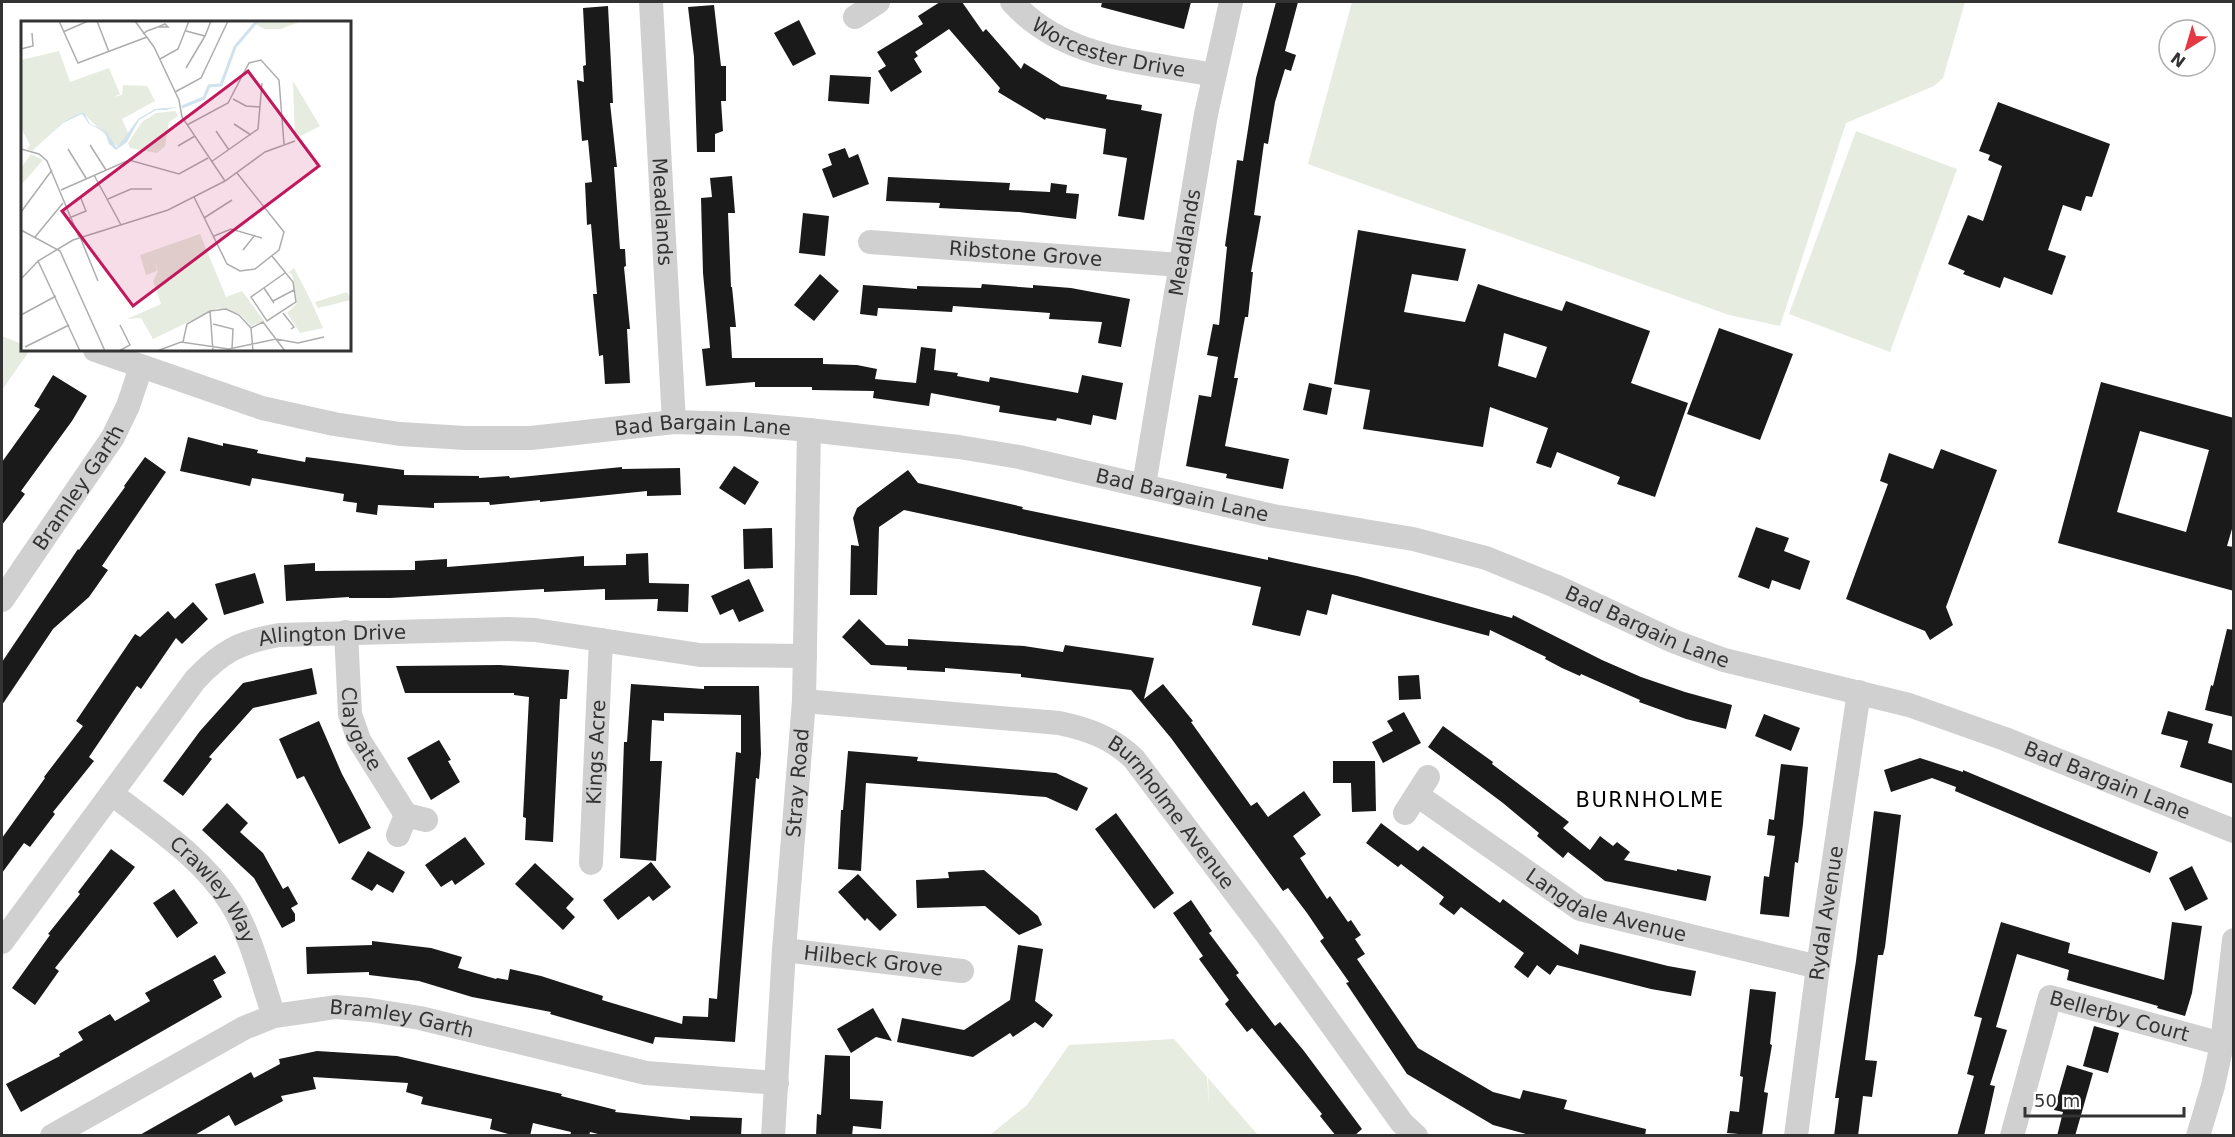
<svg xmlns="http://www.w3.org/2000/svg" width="2235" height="1137" font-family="'DejaVu Sans',sans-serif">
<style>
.green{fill:#e6ecdf}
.building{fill:#1a1a1a;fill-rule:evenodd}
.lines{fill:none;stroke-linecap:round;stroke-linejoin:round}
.street{stroke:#d0d0d0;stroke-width:24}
.labels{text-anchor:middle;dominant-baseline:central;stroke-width:6;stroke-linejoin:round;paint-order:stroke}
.street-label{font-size:20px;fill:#333;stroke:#fff}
.neighbourhood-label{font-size:21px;letter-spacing:1.5px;fill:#000;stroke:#fff}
.inset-river{fill:none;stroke:#cfe2ee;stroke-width:3}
.inset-road{fill:none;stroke:#adadad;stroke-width:1.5}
.view{fill:#c2185b;fill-opacity:0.15;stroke:#c2185b;stroke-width:3}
.inset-edge{fill:none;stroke:#333;stroke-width:3}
</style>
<rect width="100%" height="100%" fill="#fff"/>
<path class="green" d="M1352,2H1965L1943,78L1934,86L1846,123L1780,326L1729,315L1308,164Z
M1856,131L1957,169L1890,352L1789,314Z
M2,336L22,344V350H30L2,390Z
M1174,1039L1207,1077L1209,1108L1208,1078L1258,1135H990L1027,1105L1069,1045Z"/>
<path class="building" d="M940,2H962L983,32L986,29L1021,69L1024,63L1061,86L1107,95L1106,99L1142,105L1141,110L1162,114L1144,220L1118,216L1127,158L1103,154L1106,129L1046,118L1045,120L998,92L1000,88L949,29L915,52L918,56L914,59L922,72L891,92L878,71L886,66L877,52L923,24L918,16Z
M1102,2H1191L1184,29L1101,7Z
M1276,2H1298L1285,51L1296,55L1291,71L1285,69L1275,102L1268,144L1264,143L1254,215L1261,216L1251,272H1253L1248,317H1245L1234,378H1238L1225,446L1289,459L1283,489L1226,478L1227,474L1186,466L1199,395L1211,397L1218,357L1207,355L1213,324L1219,325L1227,247L1225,246L1237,160L1243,161L1256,78Z
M714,5L721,66H726V101H721L723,131L715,134V152H697L694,57L688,7Z
M608,6L613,103H610L617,167H614L620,249H625L626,266L624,267L630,329H627L630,383L605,384L603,355L599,356L593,294H597L591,224L587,225L585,183L592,182L588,140L582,141L577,80L584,82L583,66L586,65L583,8Z
M799,20L816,54L793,66L774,33Z
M830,75L871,77L869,104L828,101Z
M1998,102L2110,144L2092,197L2086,196L2081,211L2063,205L2048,250L2066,256L2052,295L2004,277L2000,288L1963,274L1965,271L1948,264L1968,215L1983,221L2002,166L1988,160L1990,155L1979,151Z
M845,148L849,158L858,154L869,184L833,198L822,169L832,165L828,154Z
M732,176L735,213H728L731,287H732L736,327H730L732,358H823V364L857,365L877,369L875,379L916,383L921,347L936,349L934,370L958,373L957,376L989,382L990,377L1078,393L1082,375L1123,383L1116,420L1093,415L1091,425L1057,418L1056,421L999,412L1000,406L931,393L929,406L873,398L874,391L812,390V387H755V382L706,386L702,349L710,348L703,273L701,198L712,197L710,178Z
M888,177L1010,183L1009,190L1050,192L1051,183L1067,185L1066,193L1079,194L1076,219L1019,212L939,208L940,203L886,201Z
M803,213L829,216L825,256L799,253Z
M1358,230L1466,249L1458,281L1412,274L1404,312L1465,322L1478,284L1562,311L1566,301L1650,331L1631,383L1688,403L1655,497L1617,484L1620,477L1557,452L1551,468L1536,463L1548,428L1490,407L1483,447L1363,429L1370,390L1334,384ZM1504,333L1547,347L1536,378L1498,366Z
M820,274L839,291L814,321L794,305Z
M982,284L1033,288V285L1071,288L1130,299L1121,347L1098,343L1102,322L1049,319L1050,313L953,306L952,312L878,308L877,316L860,314L863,285L917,289V286L981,288Z
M1719,328L1793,354L1760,440L1687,414Z
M53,375L87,396L72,421L21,491L25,494L2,525V462L40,409L34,406Z
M2101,382L2234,418V522L2227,546L2234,547V591L2058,543ZM2140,431L2209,450L2186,532L2117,512Z
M1309,383L1332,388L1327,415L1303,410Z
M188,437L223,446V443L258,450L257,453L305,462L306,457L404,470V475L479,476V478L509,476L510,478L622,467V469L680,468L681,495L647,496V491L540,502V500L490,505L489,502L434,503V508L378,505L377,515L356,512L357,503L343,501L344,494L252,478L250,486L180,471Z
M1941,449L1997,470L1946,607L1953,625L1930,640L1925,631L1846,599L1888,484L1880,481L1889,453L1933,469Z
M145,457L166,472L102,566L108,570L89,597L53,629L2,705V662L78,549L79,550L125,487L124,486Z
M734,466L759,482L745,505L719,488Z
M908,470L918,483L1023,507L1022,509L1268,560V557L1357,576L1512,618L1513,615L1602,660L1641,677L1685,692L1732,705L1726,729L1686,719L1639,702L1640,700L1581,674L1580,676L1562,668L1545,659L1546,657L1490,630L1489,636L1332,594L1327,615L1307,610L1300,636L1252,625L1261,587L904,510L879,527L877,595H850L851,545L859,546L853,518L857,508Z
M1756,527L1789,538L1784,551L1810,561L1800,590L1772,580L1769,589L1738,577Z
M772,528L773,568L744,569L743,529Z
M648,553L649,583L689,584L688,612L657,611L658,599L605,600V589L544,592V589L390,598H349V597L286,601L284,565L315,563V571L415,570V561L447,559V567L584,556V566L626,565V554Z
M255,573L264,603L224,615L215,584Z
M749,579L764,611L739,622L733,609L720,615L711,596Z
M193,602L208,619L182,644L176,638L141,689L137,686L89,757L94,761L53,812L55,814L30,847L24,843L2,873V838L45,778L44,777L83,726L76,721L135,634L140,637L168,611L175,619Z
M859,619L886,645L908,646V639L1024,646L1063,652L1065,645L1154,658L1144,699L1163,684L1193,721L1191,722L1251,806L1257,802L1268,817L1304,791L1321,815L1293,836L1306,854L1300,858L1327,899L1330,896L1348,922L1351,920L1361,935L1355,939L1365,954L1357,959L1418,1048L1493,1092L1520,1099L1523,1090L1567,1100L1564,1109L1646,1129L1645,1136H1533L1493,1125L1407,1074L1346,983L1349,982L1320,941L1324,938L1307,913L1288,888L1283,891L1171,738L1131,690L1021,677V674L945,668V672L907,670V667L871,665L842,637Z
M2227,629L2234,630V717L2205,710L2211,685L2213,686Z
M500,665L569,670L567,699H560L553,842L525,840L526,818L523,817L529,697L514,695V693H405L396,666Z
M312,668L317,694L253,708L209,757L212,759L183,796L163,781L200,731L243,683Z
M1419,675L1421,699L1399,700L1398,676Z
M631,684L704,689V686H759L761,754L759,779L756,778L735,1042L655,1037L653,1044L550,1014L551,1012L472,997L419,981L369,975V972L307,974L306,947L372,945V941L431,948L462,957L458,968L496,979L497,978L508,980L510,969L541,976L603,996L602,1000L682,1024L683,1016L708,1017L709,998L717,999L736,752L741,753V715L664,713V721L652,720L650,761H662L656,861L620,858L624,742H627Z
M2168,711L2213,724L2208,743L2234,751V784L2180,767L2188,741L2161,734Z
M1404,712L1421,743L1383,763L1372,742L1393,731L1387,721Z
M1764,714L1800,728L1791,751L1755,736Z
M319,721L342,774L371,828L339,844L304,776L297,779L279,739Z
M1443,726L1493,762L1492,764L1569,822L1563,828L1590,850L1600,836L1613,846L1617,842L1630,852L1624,860L1677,871V869L1711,876L1706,901L1605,881L1568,852L1563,858L1537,836L1539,833L1503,803L1428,747Z
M439,740L451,760L448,761L460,782L431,800L407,758Z
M848,751L918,757L917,761L1056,773L1088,788L1077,811L1046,797L866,783L861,871L838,869L841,810H843Z
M1920,758L1963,772V770L2158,852L2150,873L1974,799L1955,791L1956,787L1932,778L1891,792L1884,770Z
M1333,761H1375L1376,811L1352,812L1351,783H1333Z
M1781,764L1808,767L1803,824L1798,863L1795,862L1789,917L1760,914L1764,876L1769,877L1775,836L1767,835L1769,819L1774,820Z
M227,803L248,823L240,832L263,853L283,889L288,886L298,904L291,908L295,914V921L282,928L254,878L202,830Z
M1874,811L1901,815L1885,947L1883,955H1878L1865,1060L1877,1061L1872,1097L1863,1096L1858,1136H1834L1839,1098H1835L1856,961Z
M1116,813L1174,893L1154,909L1095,829Z
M1381,823L1418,851L1423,846L1500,903L1503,899L1578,955L1580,944L1668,966L1696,971L1691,996L1651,989L1557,965L1550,975L1537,965L1528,978L1514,967L1524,953L1461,907L1454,915L1439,904L1444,897L1401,864L1398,867L1366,843Z
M465,837L485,864L455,885L452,880L441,887L425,865Z
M111,849L135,867L55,968L59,971L35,1005L12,988L50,935L48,934L80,894L78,892Z
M368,851L405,872L393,893L377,884L372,891L351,879Z
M651,862L671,887L653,901L649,896L618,920L603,900Z
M535,863L574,899L566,908L575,917L563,930L515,884Z
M2192,866L2208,899L2185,911L2169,878Z
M984,870L1038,916L1042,925L1019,935L985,906L917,908L916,880L949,878L948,872Z
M858,874L897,915L880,931L867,918L865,921L838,892Z
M174,889L198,923L177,938L153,903Z
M1191,900L1212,931L1209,933L1239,973L1236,975L1275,1026L1280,1022L1304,1051L1362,1129L1354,1136H1336L1320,1116L1322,1114L1252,1028L1247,1032L1225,1004L1229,1000L1199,959L1203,956L1173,913Z
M2001,922L2070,943L2068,953L2164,980L2172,922L2202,926L2192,993L2185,1016L2157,1008L2158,1006L2067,980L2069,970L2017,954L1996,1027L2007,1030L1990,1085L1995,1086L1984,1136H1957L1974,1076L1967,1074L1982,1018L1974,1016Z
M1018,945L1043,949L1035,1001L1053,1015L1043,1028L1035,1022L1013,1037L1010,1033L973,1057L897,1042L902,1018L964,1030L1010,1000Z
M215,955L226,973L213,980L222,997L21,1112L6,1084L60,1056L59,1054L83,1040L78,1032L110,1014L115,1021L150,1001L145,993Z
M1750,989L1776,992L1770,1044L1772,1045L1764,1092L1768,1093L1762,1136L1727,1133L1730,1111L1739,1112L1743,1077L1740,1076Z
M873,1008L892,1041L876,1037L851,1053L837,1029Z
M2094,1026L2119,1033L2108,1073L2083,1066Z
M317,1051L397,1056L562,1094L561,1096L616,1110L615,1112L690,1120V1116L742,1118L741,1136H606L590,1132L589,1136H570L571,1132L533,1123L530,1136H515L490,1129L492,1119L421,1104L423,1097L406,1092L408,1083L313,1077L316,1089L281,1096L283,1101L235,1126L229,1115L193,1136H138L251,1072L254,1078L280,1064L279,1059Z
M825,1055L850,1056V1099L883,1101L881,1129L853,1126L852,1136H816L817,1114L821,1115Z
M2067,1065L2093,1073L2075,1136H2057L2063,1112L2054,1110Z"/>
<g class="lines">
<g class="street">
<path id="s1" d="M651,2L674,422"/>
<path id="s2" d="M1012,2C1065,60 1141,61 1214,75"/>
<path d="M855,17L878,2"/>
<path id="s3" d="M870,242L1180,265"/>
<path id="s4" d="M95,350L262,408L334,424L400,434L465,438H531L674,422L741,424L809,430L959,447L1019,457L1273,516L1413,539L1486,558L1555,586L1673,641L1724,660L1909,705L2005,739L2234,831"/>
<path id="s5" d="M1144,485L1206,114L1231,2"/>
<path id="s6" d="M2,600L113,437L128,406L141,367"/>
<path id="s7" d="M346,632L350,714L359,740L406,815"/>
<path id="s8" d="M804,701L1059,723C1088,729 1113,738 1134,759L1268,936L1402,1123L1416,1136"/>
<path id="s9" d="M112,794C155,827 202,857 231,903C252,937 261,979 274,1016"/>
<path id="s10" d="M1417,795L1580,909L1818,967"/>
<path d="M1405,813L1428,777"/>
<path d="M398,835L406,815L426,820"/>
<path id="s11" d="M591,863L601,640"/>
<path id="s12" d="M2,942L195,680C222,651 240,642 279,635L508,629L535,630L700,655L805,656"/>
<path id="s13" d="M784,950L962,971"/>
<path id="s14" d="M52,1136L244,1028L274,1016L309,1011L336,1007L370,1010L420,1018L646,1073L777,1083"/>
<path id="s15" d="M773,1136L784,950L804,701L809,430"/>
<path id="s16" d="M1796,1136L1818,967L1859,692"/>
<path id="s17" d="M2012,1136L2050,997L2222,1044"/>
<path d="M2198,1136L2213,1086L2222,1044L2234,940"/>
</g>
</g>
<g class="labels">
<g class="street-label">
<text stroke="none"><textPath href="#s2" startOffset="110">Worcester Drive</textPath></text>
<text stroke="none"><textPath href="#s1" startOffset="210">Meadlands</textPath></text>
<text stroke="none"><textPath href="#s5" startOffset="246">Meadlands</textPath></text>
<text stroke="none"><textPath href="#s3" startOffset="156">Ribstone Grove</textPath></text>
<text stroke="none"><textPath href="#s4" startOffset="621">Bad Bargain Lane</textPath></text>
<text stroke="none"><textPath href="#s6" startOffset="136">Bramley Garth</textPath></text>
<text stroke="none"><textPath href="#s4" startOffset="1107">Bad Bargain Lane</textPath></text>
<text stroke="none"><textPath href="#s4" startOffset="1593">Bad Bargain Lane</textPath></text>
<text stroke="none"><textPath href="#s12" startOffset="476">Allington Drive</textPath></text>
<text stroke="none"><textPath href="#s7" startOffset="99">Claygate</textPath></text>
<text stroke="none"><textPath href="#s11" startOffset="111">Kings Acre</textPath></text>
<text stroke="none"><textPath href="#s4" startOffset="2079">Bad Bargain Lane</textPath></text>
<text stroke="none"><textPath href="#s15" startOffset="354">Stray Road</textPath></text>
<text stroke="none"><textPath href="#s8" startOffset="405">Burnholme Avenue</textPath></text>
<text stroke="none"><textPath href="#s9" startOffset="141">Crawley Way</textPath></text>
<text stroke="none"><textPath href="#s10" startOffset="222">Langdale Avenue</textPath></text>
<text stroke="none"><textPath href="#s16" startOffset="225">Rydal Avenue</textPath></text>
<text stroke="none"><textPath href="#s13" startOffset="90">Hilbeck Grove</textPath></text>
<text stroke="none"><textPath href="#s14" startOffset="382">Bramley Garth</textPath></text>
<text stroke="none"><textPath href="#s17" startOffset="216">Bellerby Court</textPath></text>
</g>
<g class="neighbourhood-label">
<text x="1650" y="800">BURNHOLME</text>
</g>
</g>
<g transform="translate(21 21)">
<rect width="330" height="330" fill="#fff"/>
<path d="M237,0H281L260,8H244L235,4ZM38,30L49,61L88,47L99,73L92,76L101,74L102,64L126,65L134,80L101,98L108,114L97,126L62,92L42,101L11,130L6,128L9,124L0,107V39ZM272,60L299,105L274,118ZM154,90L157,95L148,101L144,125L136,132L109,127L107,122L121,101L135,92ZM10,133L22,139L0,164V147ZM179,213L205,276L221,270L243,300L230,305L219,293L196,287L132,318L120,297L106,298L140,283L132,260L137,250L134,241L136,250L125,254L119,234ZM273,247L289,278L302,307L279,312L266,292L276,282L271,253L267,252ZM326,271L330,279L297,287L294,281Z" fill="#e6ecdf"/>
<path d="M156,86L145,89H135L118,99L106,121L95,129L88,123L84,111L68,103L61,93L42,102L12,129L42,101L60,92H63L69,103L85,110L96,127L117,98L134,88Z" fill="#cfe2ee"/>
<path class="inset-river" d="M161,86L183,77L188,65L200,64L214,26L236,0"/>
<path class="inset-road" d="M38,0L57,42L126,16M76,0L88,31M114,0L133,26L158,79L161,96L204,160M165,10L184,15L190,0M42,11L67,0M122,13L126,10L137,6L144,3L147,6H137M0,28L12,25L11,12M139,38L157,28L168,0M165,47L184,15M154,71L180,57L207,0M212,78L225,85L239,86M213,103L230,114M166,104L207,82L228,42L240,39L258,59L263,123M195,110L208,129M69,124L85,149M157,125L174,115M0,128L18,133L26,140L58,216M47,128L65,157M190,141L237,108L241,62M73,154L100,204M40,169L108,139L158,153L187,137M173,176L206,243L219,250L234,248L258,229L263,211L216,152M87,178L110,168H131M0,191L31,149M48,197L65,190L59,175M183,197L211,179M0,209L39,230L84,330M193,215L210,208L241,217M14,216L42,182M59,216L77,260M222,229L234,214M251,235L272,261L275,281L246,300L230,276L264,252M17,240L59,330M0,258L17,240L52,219L147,189L204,160L244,131L274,120M243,267L253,282M252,280L273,269M189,290L192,330M262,292L273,306L270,308M0,294L35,275M192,303L212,308L211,328M230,307L242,301L264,330M162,321L166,303L189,290L205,288L218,294L230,307L232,330M4,326L48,304M98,330L109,324L99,304M136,330L160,321L208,328L255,318L277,322L303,316"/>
<path class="view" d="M227,50L298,145L112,285L41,190Z"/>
<rect width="330" height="330" class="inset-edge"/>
</g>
<rect width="2235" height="1137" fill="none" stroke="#333333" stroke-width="6"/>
<g transform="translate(2187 48) rotate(217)"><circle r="28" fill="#ffffff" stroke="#adadad" stroke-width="1.5"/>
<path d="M0-4.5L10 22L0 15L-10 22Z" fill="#e63946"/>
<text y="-9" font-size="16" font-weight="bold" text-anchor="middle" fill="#333333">N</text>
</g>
<path d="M2025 1107v9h159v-9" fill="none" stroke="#333333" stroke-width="3"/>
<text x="2034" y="1107" font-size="18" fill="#333333" stroke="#ffffff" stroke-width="4.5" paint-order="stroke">50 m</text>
</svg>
